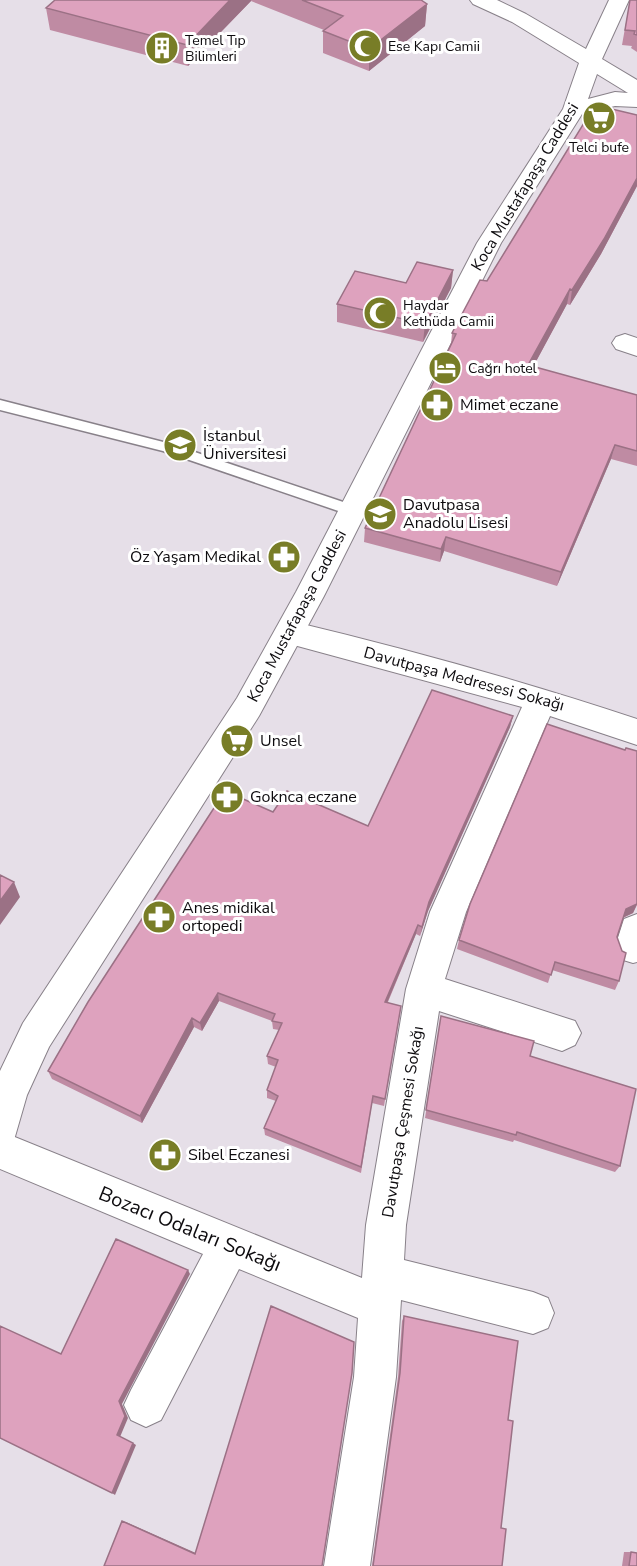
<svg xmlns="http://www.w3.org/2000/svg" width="637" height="1566" font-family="'Nunito Sans',sans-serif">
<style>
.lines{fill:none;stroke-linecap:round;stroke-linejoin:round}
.lane-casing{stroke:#888189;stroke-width:3}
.street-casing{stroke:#888189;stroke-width:2}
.secondary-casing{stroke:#888189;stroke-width:2}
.lane{fill:#fff;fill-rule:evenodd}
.street{fill:#fff;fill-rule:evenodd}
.secondary{fill:#fff;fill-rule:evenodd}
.wall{fill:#bf8ba3}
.shaded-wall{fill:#9b7185}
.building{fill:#dea2be;stroke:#9b7185;stroke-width:1.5}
.labels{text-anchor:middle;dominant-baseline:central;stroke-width:6;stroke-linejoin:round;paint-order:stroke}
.far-poi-label{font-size:14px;fill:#0d0b0e;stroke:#fff;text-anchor:start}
.street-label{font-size:16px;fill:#0d0b0e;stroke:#fff}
.poi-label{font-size:16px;fill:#0d0b0e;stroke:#fff;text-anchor:start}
.near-street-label{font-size:20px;fill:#0d0b0e;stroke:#fff}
</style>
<rect width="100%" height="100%" fill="#e6dfe8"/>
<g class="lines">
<g class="lane-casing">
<path id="lane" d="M0,400L171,444L358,507L360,511L353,516L163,451L0,410Z"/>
</g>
<g class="street-casing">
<path id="street" d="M625,334L637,338V356L616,349L612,343L616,337Z
M290,621C407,649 523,681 637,719V745L550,716L466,912L445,979L575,1021L581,1033L575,1045L562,1051L439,1011L406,1225L404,1260L533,1292L548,1298L554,1313L548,1328L533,1334L401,1300L396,1377L370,1566H324L354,1377L358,1318L239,1269L161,1420L146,1427L131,1420L124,1405L131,1390L203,1254L0,1169V1131L362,1278L366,1225L406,989L430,912L522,707L279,641L275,633L279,625Z
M637,914V962L633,963L620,959L615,947L624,919Z"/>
</g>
<g class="secondary-casing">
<path id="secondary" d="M470,0H497L526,14L586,49L609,0H629L602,59L637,80V107L615,106L582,114L501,243L324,596L259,716L49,1047L27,1095L14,1140L0,1145V1071L23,1023L237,698L296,592L477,243L563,109L579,63L512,22L473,4ZM597,74L628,93L615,92L588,99Z"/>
</g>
<use href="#lane" class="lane"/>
<use href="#street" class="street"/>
<use href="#secondary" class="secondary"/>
</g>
<path class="wall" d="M55,0H421L427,4L425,26L369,71L323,53V31L324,30L251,1L188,66L50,30L46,8Z
M630,0H637V52L631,48L632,46L622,45Z
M637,115V186L601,254L570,305L567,304L533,367L637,395V466L611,459L557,586L444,551L440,562L364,542L365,528L441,366L451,344L452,333L487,281Z
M453,270L451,288L423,342L337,322V304L406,283Z
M513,716L510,727L428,911L420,936L416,934L388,1002L399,1014L384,1106L372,1103L361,1173L265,1135L264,1128L276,1101L267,1098V1090L276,1067L268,1064L267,1056L279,1030L273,1029L272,1021L219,1001L202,1031L194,1027L142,1123L52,1079L48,1071L273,812L368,826Z
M625,750L637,751V905L633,913L623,918L617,937L619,981L615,990L552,970L548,983L457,949L459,940Z
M441,1016L530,1056L620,1166L615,1172L514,1140L513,1142L425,1118Z
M404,1316L508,1420L501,1528L502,1566H372L398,1377L402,1321Z
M624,1552H631L637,1566H622Z"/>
<path class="shaded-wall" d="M230,0H251V1L188,66L187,45Z
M427,4L425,26L369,71V49Z
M637,178V186L601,254L570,305L572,290Z
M453,270L451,288L423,342L425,324Z
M570,289L567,304L526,380L528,365Z
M615,445L611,459L557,586L561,572Z
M446,537L444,551L440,562L441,549Z
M513,716L510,727L428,911L420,936L422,927L429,902Z
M14,882L20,897L0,925V901Z
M637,904L633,913L622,918L626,909Z
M418,925L416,934L384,1010L385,1002Z
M218,993L219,1001L202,1031L200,1023Z
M192,1018L194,1027L142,1123L140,1116Z
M188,1270L190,1274L122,1404L128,1418L120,1437L117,1435L119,1401Z
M133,1443L136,1445L115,1495L112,1493Z
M122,1521L126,1522L198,1554H195Z"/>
<path class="building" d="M55,0H230L187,45L46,8Z
M302,0H421L427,4L369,49L323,31L343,16Z
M630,0H637V35L634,34L635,31L625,30Z
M595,105L637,115V178L604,239L572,290L570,289L528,365L637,395V451L615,445L561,572L446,537L441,549L365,528L441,366L456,334L452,333L480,280L487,281Z
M417,262L453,270L425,324L337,304L355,271L406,283Z
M432,690L513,716L429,902L422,927L418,925L385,1002L401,1006L385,1099L373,1096L361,1167L264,1128L278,1096L267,1090L278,1060L267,1056L282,1023L272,1021L275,1014L218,993L200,1023L192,1018L140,1116L48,1071L88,1002L225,791L273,812L287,791L368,826Z
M547,724L625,750L626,748L637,751V904L626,909L617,937L622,951L626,953L619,981L555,962L551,975L459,940L470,904Z
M0,875L14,882L0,901Z
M441,1016L534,1041L530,1056L636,1089L620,1166L517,1132L516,1135L426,1110Z
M116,1239L188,1270L119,1401L125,1416L117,1435L133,1443L112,1493L0,1438V1326L61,1354Z
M271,1306L354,1342L352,1373L322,1566H104L122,1521L195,1554Z
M404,1316L518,1341L508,1420L513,1421L501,1528L506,1529L502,1566H373L400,1373Z
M631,1552L637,1553V1566H629Z"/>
<defs>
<g id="mosque-disc" transform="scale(1.725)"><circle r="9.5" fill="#787d27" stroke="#fff"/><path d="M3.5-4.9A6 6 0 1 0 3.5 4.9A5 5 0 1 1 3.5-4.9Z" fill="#fff"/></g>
<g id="building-disc" transform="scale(1.725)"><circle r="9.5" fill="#787d27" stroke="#fff"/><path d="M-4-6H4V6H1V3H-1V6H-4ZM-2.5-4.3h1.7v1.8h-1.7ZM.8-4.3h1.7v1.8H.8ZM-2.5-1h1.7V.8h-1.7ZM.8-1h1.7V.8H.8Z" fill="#fff"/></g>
<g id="supermarket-disc" transform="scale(1.725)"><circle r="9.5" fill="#787d27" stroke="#fff"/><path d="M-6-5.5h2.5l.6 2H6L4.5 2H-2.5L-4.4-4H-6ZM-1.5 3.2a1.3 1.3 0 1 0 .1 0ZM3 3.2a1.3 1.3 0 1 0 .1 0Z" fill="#fff"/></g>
<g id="hotel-disc" transform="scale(1.725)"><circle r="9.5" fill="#787d27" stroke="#fff"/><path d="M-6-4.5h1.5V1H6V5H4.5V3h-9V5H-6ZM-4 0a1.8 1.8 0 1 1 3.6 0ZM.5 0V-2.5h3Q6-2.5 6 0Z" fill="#fff"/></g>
<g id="pharmacy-disc" transform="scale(1.725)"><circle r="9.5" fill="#787d27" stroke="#fff"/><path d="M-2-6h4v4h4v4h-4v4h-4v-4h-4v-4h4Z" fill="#fff"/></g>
<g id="university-disc" transform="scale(1.725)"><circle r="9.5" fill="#787d27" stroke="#fff"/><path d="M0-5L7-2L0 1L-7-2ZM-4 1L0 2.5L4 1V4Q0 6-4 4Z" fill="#fff"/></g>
<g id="school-disc" transform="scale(1.725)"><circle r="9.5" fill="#787d27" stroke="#fff"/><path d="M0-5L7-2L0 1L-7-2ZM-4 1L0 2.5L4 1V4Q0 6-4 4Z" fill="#fff"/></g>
</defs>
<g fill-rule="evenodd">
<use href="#mosque-disc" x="365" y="46"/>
<use href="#building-disc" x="162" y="48"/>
<use href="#supermarket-disc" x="599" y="118"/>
<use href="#mosque-disc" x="380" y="313"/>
<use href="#hotel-disc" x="445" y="368"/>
<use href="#pharmacy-disc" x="437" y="405"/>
<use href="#university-disc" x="180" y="445"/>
<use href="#school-disc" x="380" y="514"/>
<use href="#pharmacy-disc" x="284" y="557"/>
<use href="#supermarket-disc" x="237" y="741"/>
<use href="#pharmacy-disc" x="227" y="797"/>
<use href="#pharmacy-disc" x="159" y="917"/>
<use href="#pharmacy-disc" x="165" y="1155"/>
</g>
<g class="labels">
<g class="far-poi-label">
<text x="185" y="40">Temel Tıp<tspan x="185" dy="16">Bilimleri</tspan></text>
<text x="388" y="46">Ese Kapı Camii</text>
<text x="599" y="147" text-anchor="middle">Telci bufe</text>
<text x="403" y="305">Haydar<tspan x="403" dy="16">Kethüda Camii</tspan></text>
<text x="468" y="368">Cağrı hotel</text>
</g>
<g class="street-label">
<text transform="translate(525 187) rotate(-59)">Koca Mustafapaşa Caddesi</text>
<text transform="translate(297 616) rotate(-62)">Koca Mustafapaşa Caddesi</text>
<text transform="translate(464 679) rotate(15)">Davutpaşa Medresesi Sokağı</text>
<text transform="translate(403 1122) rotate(-81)">Davutpaşa Çeşmesi Sokağı</text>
</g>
<g class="poi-label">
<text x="460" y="405">Mimet eczane</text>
<text x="203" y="436">İstanbul<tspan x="203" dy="18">Üniversitesi</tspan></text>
<text x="403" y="505">Davutpasa<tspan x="403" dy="18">Anadolu Lisesi</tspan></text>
<text x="261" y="557" text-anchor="end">Öz Yaşam Medikal</text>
<text x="260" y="741">Unsel</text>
<text x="250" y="797">Goknca eczane</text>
<text x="182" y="908">Anes midikal<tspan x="182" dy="18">ortopedi</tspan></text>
<text x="188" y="1155">Sibel Eczanesi</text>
</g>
<g class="near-street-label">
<text transform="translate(190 1229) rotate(22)">Bozacı Odaları Sokağı</text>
</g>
</g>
</svg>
